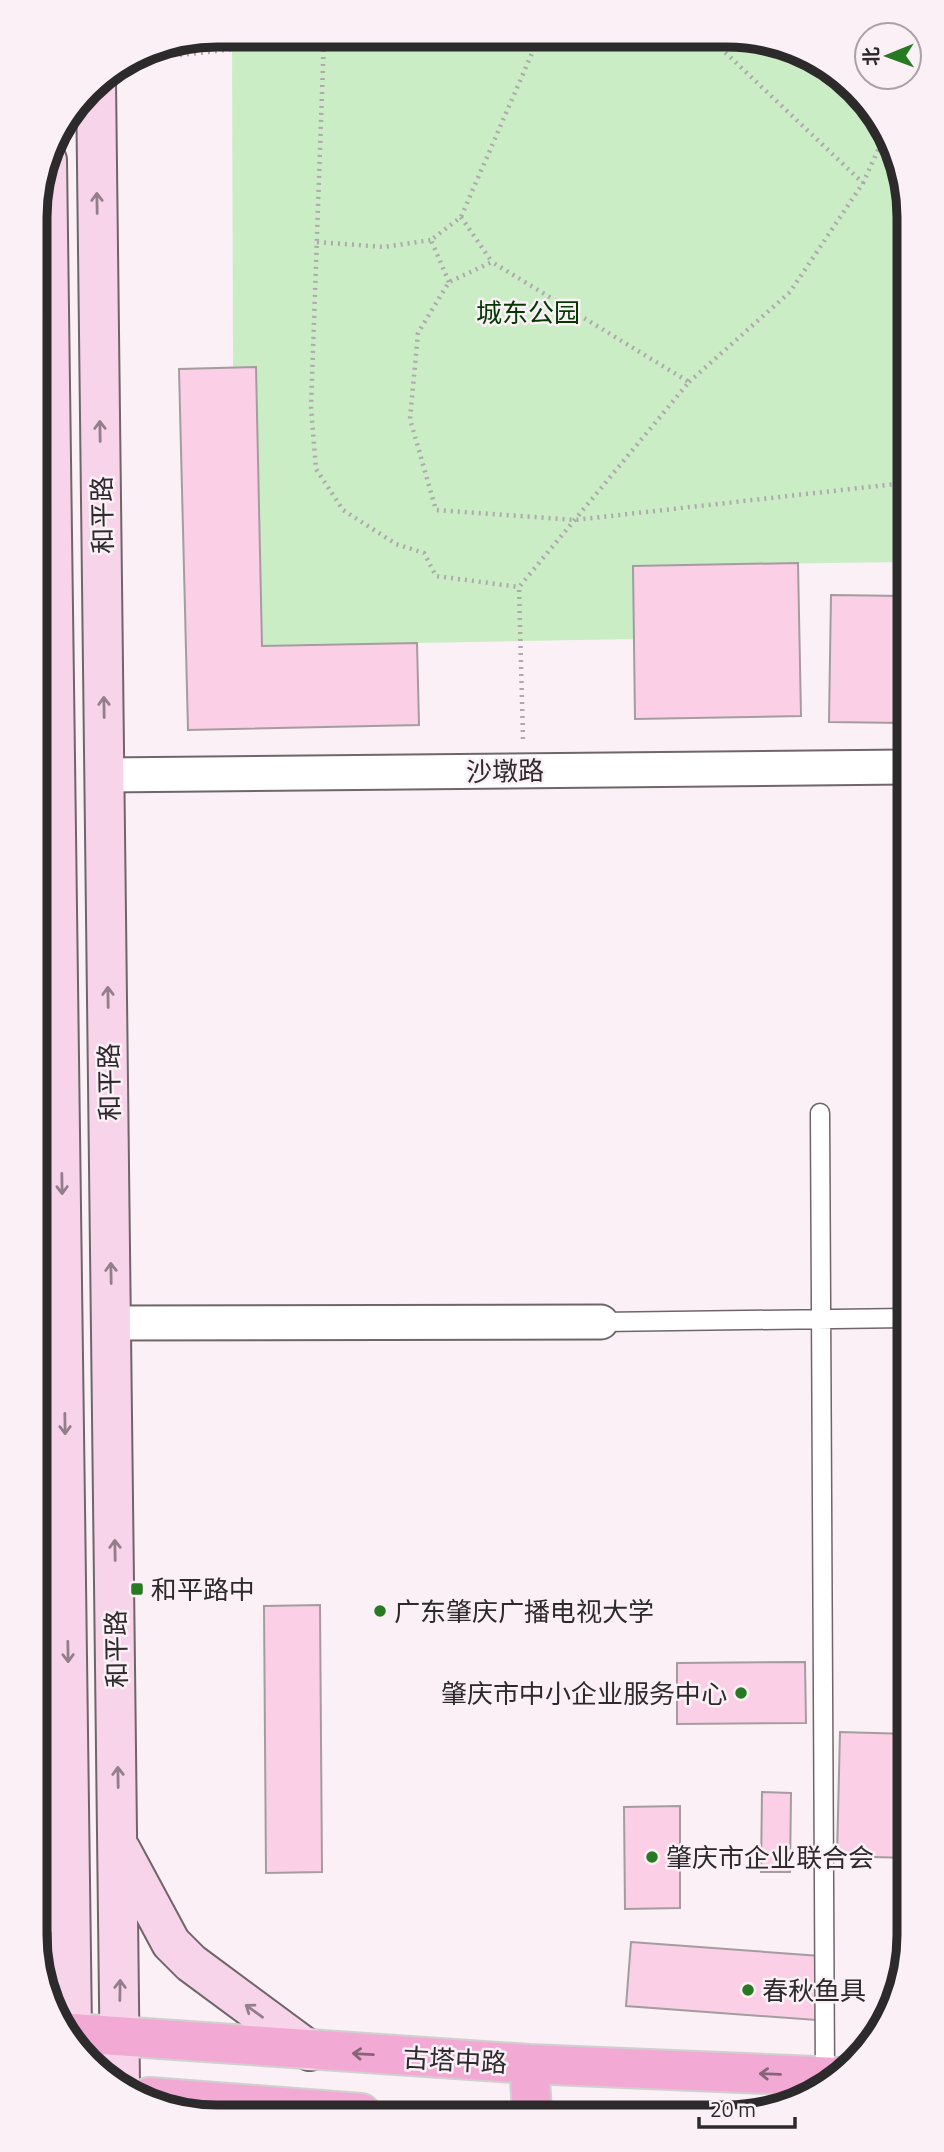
<svg xmlns="http://www.w3.org/2000/svg" width="944" height="2152" font-family="'Titillium Web','Noto Sans SC',sans-serif">
<style>
.green{fill:#caedc6}
.building{fill:#fbd0e7;stroke:#a59ca0;stroke-width:2}
.lines{fill:none;stroke-linecap:round;stroke-linejoin:round}
.lane-casing{stroke:#6e666a;stroke-width:21}
.street-casing{stroke:#6e666a;stroke-width:37}
.secondary-casing{stroke:#6e666a;stroke-width:42}
.primary-casing{stroke:#d1d0d1;stroke-width:42}
.path{stroke:#afa8ac;stroke-width:4.5;stroke-dasharray:2 5;stroke-linecap:butt}
.lane{stroke:#fff;stroke-width:18}
.street{stroke:#fff;stroke-width:33}
.secondary{stroke:#f8d4ea;stroke-width:38}
.primary{stroke:#f2aad5;stroke-width:38}
.oneway{stroke:#927f8b}
.oneway2{stroke:#866478}
.poi-dot{fill:#287923;stroke:#faf0f5;stroke-width:2.5}
.labels{text-anchor:middle;dominant-baseline:central;stroke-width:5;stroke-linejoin:round;paint-order:stroke}
.park-label{font-size:26px;fill:#013900;stroke:#faf0f5}
.street-label{font-size:26px;fill:#2d2a2c;stroke:#faf0f5}
.poi-label{font-size:26px;fill:#2d2a2c;stroke:#faf0f5;text-anchor:start}
.rim{fill:none;stroke:#2d2a2c;stroke-width:9}
</style>
<rect width="100%" height="100%" fill="#faf0f5"/>
<path class="green" d="M232,35L762,38L847,80L903,170L904,562L633,566L634,639L262,646L256,368H233Z"/>
<path class="building" d="M256,367L262,646L417,643L419,725L188,730L179,369Z
M798,563L801,716L635,719L633,566Z
M831,595L904,596L905,723L829,722Z
M320,1605L322,1872L266,1873L264,1606Z
M805,1662L806,1723L677,1724V1663Z
M840,1732L908,1734V1858L837,1856Z
M762,1792L791,1793L790,1872H761Z
M680,1806V1908L625,1909L624,1807Z
M631,1942L820,1956L816,2020L626,2006Z"/>
<g class="lines">
<g class="lane-casing">
<path id="lane" d="M820,1113L825,2077
M601,1322L906,1318"/>
</g>
<g class="street-casing">
<path id="street" d="M105,775L905,767
M112,1323L601,1322"/>
</g>
<g class="secondary-casing">
<path id="secondary" d="M96,82L120,2083
M47,160L72,2031
M121,1850L171,1943L191,1963L310,2051
M41,1916L67,1862"/>
</g>
<g class="primary-casing">
<path id="primary" d="M72,2033L529,2064L838,2077
M529,2064L532,2112
M149,2097L361,2113"/>
</g>
<path class="path" d="M324,36L311,407L316,469L343,510L396,544L424,553L436,576L519,587
M710,38L863,183
M180,55L324,39
M461,217L492,262
M317,242L384,247L431,240
M449,282L431,240L461,217L539,37
M689,382L790,292L863,183L883,139
M523,739L519,587L689,382L492,262L449,282L418,333L410,419L436,510L575,520L904,483"/>
<use href="#lane" class="lane"/>
<use href="#street" class="street"/>
<use href="#secondary" class="secondary"/>
<use href="#primary" class="primary"/>
</g>
<defs><path id="oneway-shaft" d="M-6 0H5M1.5-3L5.5 0L1.5 3" fill="none" stroke-width="1.6" stroke-linecap="round" stroke-linejoin="round" transform="scale(1.75)"/></defs>
<g class="oneway">
<use href="#oneway-shaft" transform="translate(97 203) rotate(-91)"/>
<use href="#oneway-shaft" transform="translate(100 431) rotate(-91)"/>
<use href="#oneway-shaft" transform="translate(104 707) rotate(-91)"/>
<use href="#oneway-shaft" transform="translate(108 997) rotate(-91)"/>
<use href="#oneway-shaft" transform="translate(62 1184) rotate(89)"/>
<use href="#oneway-shaft" transform="translate(111 1273) rotate(-91)"/>
<use href="#oneway-shaft" transform="translate(65 1424) rotate(89)"/>
<use href="#oneway-shaft" transform="translate(115 1550) rotate(-91)"/>
<use href="#oneway-shaft" transform="translate(68 1652) rotate(89)"/>
<use href="#oneway-shaft" transform="translate(118 1777) rotate(-91)"/>
<use href="#oneway-shaft" transform="translate(120 1990) rotate(-89)"/>
<use href="#oneway-shaft" transform="translate(254 2011) rotate(-144)"/>
</g>
<g class="oneway2">
<use href="#oneway-shaft" transform="translate(363 2054) rotate(-177)"/>
<use href="#oneway-shaft" transform="translate(770 2074) rotate(-178)"/>
</g>
<g class="poi-dot">
<rect x="130" y="1582" width="14" height="14" rx="3.5"/>
<circle cx="380" cy="1611" r="7"/>
<circle cx="741" cy="1693" r="7"/>
<circle cx="652" cy="1857" r="7"/>
<circle cx="748" cy="1990" r="7"/>
</g>
<g class="labels">
<g class="park-label">
<text x="528" y="312">城东公园</text>
</g>
<g class="street-label">
<text transform="translate(102 515) rotate(-91)">和平路</text>
<text transform="translate(505 771) rotate(-1)">沙墩路</text>
<text transform="translate(109 1082) rotate(-91)">和平路</text>
<text transform="translate(116 1649) rotate(-91)">和平路</text>
<text transform="translate(455 2060) rotate(3)">古塔中路</text>
</g>
<g class="poi-label">
<text x="151" y="1589">和平路中</text>
<text x="394" y="1611">广东肇庆广播电视大学</text>
<text x="727" y="1693" text-anchor="end">肇庆市中小企业服务中心</text>
<text x="666" y="1857">肇庆市企业联合会</text>
<text x="762" y="1990">春秋鱼具</text>
</g>
</g>
<path d="M0 0H944V2152H0ZM217 47H727A170 170 0 0 1 897 217V1935A170 170 0 0 1 727 2105H217A170 170 0 0 1 47 1935V217A170 170 0 0 1 217 47Z" fill="#faf0f5" fill-rule="evenodd"/>
<path class="rim" d="M217 47H727A170 170 0 0 1 897 217V1935A170 170 0 0 1 727 2105H217A170 170 0 0 1 47 1935V217A170 170 0 0 1 217 47Z"/>
<g transform="translate(888 56) rotate(269)"><circle r="33" fill="#faf0f5" stroke="#a8a1a5" stroke-width="2"/>
<path d="M0-5L12 26L0 18L-12 26Z" fill="#287923"/>
<text y="-10" font-size="19" font-weight="bold" text-anchor="middle" fill="#2d2a2c">北</text>
</g>
<path d="M699 2117v10h96v-10" fill="none" stroke="#2d2a2c" stroke-width="3.5"/>
<text x="710" y="2117" font-size="21" fill="#2d2a2c" stroke="#faf0f5" stroke-width="5" paint-order="stroke">20 m</text>
</svg>
